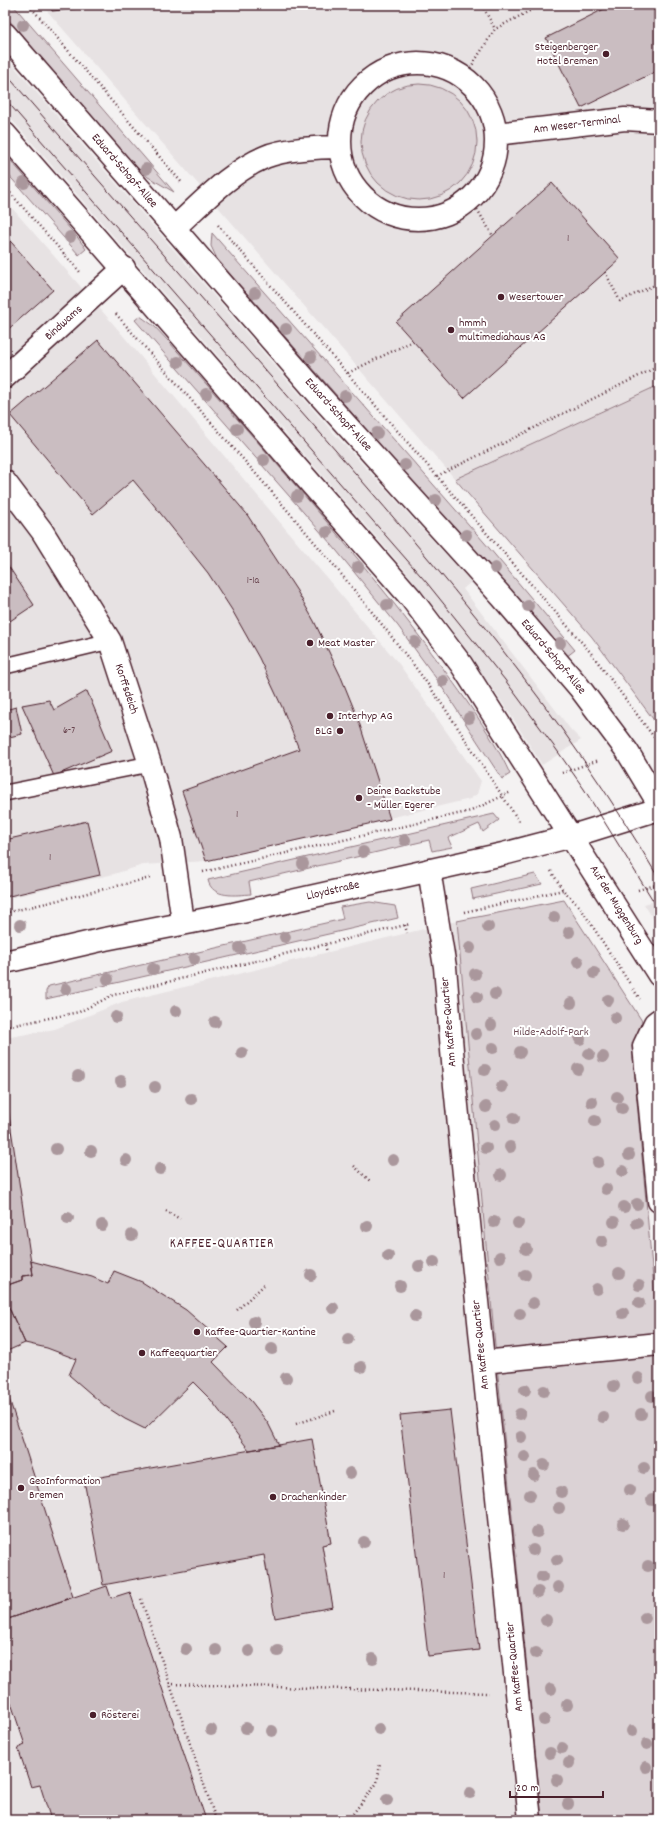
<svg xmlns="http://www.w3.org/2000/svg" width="664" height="1825" font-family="Dekko,sans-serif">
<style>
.built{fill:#e7e2e3}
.green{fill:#dbd2d5;stroke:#927880}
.building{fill:#cabdc1;stroke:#4a1f2b}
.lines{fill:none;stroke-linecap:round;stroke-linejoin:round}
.lane-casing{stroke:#4a1f2b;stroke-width:18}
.street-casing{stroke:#4a1f2b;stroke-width:25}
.secondary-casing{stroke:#4a1f2b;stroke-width:25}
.path{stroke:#4a1f2b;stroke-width:2.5;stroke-dasharray:1 3;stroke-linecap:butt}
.lane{stroke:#fff;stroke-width:15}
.street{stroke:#fff;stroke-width:22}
.secondary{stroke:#fff;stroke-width:22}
.tram{stroke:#4a1f2b;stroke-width:1}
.tree{fill:#aa979c}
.poi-dot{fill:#4a1f2b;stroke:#fff;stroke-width:1.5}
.labels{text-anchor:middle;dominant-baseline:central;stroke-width:4;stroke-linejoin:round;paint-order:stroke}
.number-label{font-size:10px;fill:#6a4650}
.poi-label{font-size:12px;fill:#4a1f2b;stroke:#fff;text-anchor:start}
.street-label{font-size:12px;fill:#4a1f2b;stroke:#fff}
.park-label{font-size:12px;fill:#6e4c56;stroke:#fff}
.neighbourhood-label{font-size:13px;letter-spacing:1px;fill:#4a1f2b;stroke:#fff}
</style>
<rect width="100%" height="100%" fill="#f4f2f2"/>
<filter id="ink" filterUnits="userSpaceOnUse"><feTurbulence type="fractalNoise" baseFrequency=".025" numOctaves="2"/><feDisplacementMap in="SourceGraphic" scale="8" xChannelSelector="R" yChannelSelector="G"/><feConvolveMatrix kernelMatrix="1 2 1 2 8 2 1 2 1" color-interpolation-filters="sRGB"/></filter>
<g filter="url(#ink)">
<path class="built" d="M42,5H659V385L455,479Z
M5,56L330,429L471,582L463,589L571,730L581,740L542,765L510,714L450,627L404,569L5,112Z
M5,200L115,326L399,664L481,781L477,794L470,799L206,861L143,865L114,874L5,899Z
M659,900V928L644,904Z
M457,921L495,1345L542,1820H5V1038L55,1029L122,1002Z"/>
<path class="green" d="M9,5H13L174,192L148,177L136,167L8,19Z
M361 142a58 58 0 1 1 116 0a58 58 0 1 1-116 0Z
M5,154L78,238L86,249L79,255L5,171Z
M212,233L484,542L575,650L566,657L217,259L211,246Z
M140,316L154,326L170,343C257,442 347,540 426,645C454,684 491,731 510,774L502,779L438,681L398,626L332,545L135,320Z
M659,385V727L592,637L455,479Z
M494,814L499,820L483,832L479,824L448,838L452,847L432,851L429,840L249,882L251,894C237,895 212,899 208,880Z
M535,874L542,884L473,899L471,889Z
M564,900L642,1021L632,1046L659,1345V1820H542L495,1345L457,921Z
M370,902L395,906L398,918L46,999V991L49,986L343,919L340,907Z"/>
<path class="building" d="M51,5H111L52,11Z
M612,5H659V70L581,108L546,38Z
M552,183L620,259L464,398L396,322Z
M5,235L53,290L5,332Z
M98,340L246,513L297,591L314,621L341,677L358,719L390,819L206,861L182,791L299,749L282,707L259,658L232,610L208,573L153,504L133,480L93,514L10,415Z
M5,561L34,605L7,623L5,621Z
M87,691L112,751L54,776L22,705L49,700L54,710Z
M16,707L22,734L5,738V710Z
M87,821L100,875L5,897V840Z
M5,1089L33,1275L22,1276V1280L5,1286Z
M31,1261L92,1277L108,1284L114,1271L142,1282L186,1310L228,1347L213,1362L251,1401L268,1423L279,1445L249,1450L211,1400L193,1382L145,1429L125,1419L105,1406L69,1375L76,1359L47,1348L25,1343L5,1299V1286L22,1280V1276L33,1275Z
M5,1299L25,1343L5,1352Z
M5,1386L73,1597L5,1620L6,1593Z
M450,1410L479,1650L428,1656L400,1415Z
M312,1439L331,1543L322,1545L333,1607L275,1618L264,1555L103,1585L84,1480Z
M107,1586L111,1598L130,1592L206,1820H51L40,1785L31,1787L18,1748L25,1745L5,1685V1620Z"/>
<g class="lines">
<g class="lane-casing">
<path id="lane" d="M5,666L110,641
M5,793L150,764"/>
</g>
<g class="street-casing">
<path id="street" d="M340 141a78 78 0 1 1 156 0a78 78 0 1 1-156 0Z
M496,134L625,119L659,121
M174,228C202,203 230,172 265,157C283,149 320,147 340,147
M5,377L124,268
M5,482L42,531L110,641L150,764L171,838L183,922
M429,870L445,967L455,1086L530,1820
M659,1020L655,1023L644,1046L659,1201
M483,1362L659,1344"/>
</g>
<g class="secondary-casing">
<path id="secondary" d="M5,34L320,396L502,597L579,687L627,751L659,804
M5,134L411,598L461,664L659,975
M5,962L105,939L233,914L503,854L572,836L659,809"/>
</g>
<path class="path" d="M29,5L182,183
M482,5L495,29
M464,78L495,29L541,5
M5,187L80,272
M471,199L493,236
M218,225L591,653L659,744
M605,272L620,301L659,283
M116,314C213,426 314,536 405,654C447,707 481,765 519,821
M348,373L413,341
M437,476L659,366
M562,773L599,760
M551,871L563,890L580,907L630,984
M203,872L471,811L511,792
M638,890L659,884
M464,912L563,890
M5,913L150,878
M405,925L407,933
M325,945L327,952
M633,989L640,999
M5,1027L79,1012L113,995L410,924
M354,1166L371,1182
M166,1211L180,1219
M237,1310L264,1285
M296,1424L335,1411
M141,1599L216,1820
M169,1684L489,1693
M348,1820L377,1783L380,1764"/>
<use href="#lane" class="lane"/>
<use href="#street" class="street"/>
<use href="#secondary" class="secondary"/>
<path class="tram" d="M5,73C108,191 211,309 315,427C440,570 564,714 659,879
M5,99L427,583L505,680L556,749L584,789L659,910"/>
</g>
<g class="tree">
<circle cx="23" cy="25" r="6"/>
<circle cx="146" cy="169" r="6"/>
<circle cx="24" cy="183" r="6"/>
<circle cx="70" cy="237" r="6"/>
<circle cx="255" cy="293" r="6"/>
<circle cx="286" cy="329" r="6"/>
<circle cx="311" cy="357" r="6"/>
<circle cx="178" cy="362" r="6"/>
<circle cx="206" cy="394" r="6"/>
<circle cx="345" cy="396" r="6"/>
<circle cx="237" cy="429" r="6"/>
<circle cx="377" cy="433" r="6"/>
<circle cx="264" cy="460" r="6"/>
<circle cx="405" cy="465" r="6"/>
<circle cx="297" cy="496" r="6"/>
<circle cx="436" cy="500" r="6"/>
<circle cx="327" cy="532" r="6"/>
<circle cx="466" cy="535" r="6"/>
<circle cx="358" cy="567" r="6"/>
<circle cx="495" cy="568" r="6"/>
<circle cx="387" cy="605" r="6"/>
<circle cx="528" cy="606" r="6"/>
<circle cx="415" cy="642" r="6"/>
<circle cx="560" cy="643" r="6"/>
<circle cx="443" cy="681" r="6"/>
<circle cx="469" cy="718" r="6"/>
<circle cx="405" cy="840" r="6"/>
<circle cx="363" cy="852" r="6"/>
<circle cx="303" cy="864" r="6"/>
<circle cx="554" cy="917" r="6"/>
<circle cx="20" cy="925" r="6"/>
<circle cx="488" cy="927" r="6"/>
<circle cx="569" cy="932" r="6"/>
<circle cx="285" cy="937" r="6"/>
<circle cx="240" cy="948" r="6"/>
<circle cx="470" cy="948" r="6"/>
<circle cx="194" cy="959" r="6"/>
<circle cx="578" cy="962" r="6"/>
<circle cx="153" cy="969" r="6"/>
<circle cx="594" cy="973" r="6"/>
<circle cx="475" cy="974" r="6"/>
<circle cx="108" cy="979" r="6"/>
<circle cx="66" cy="989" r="6"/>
<circle cx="495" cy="994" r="6"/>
<circle cx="477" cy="997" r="6"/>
<circle cx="608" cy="1000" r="6"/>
<circle cx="571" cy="1003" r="6"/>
<circle cx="176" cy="1011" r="6"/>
<circle cx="116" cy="1017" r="6"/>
<circle cx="615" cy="1018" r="6"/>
<circle cx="215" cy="1022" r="6"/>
<circle cx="491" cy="1025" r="6"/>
<circle cx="476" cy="1034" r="6"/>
<circle cx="580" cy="1039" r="6"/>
<circle cx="493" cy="1048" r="6"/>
<circle cx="520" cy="1052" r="6"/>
<circle cx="242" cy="1053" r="6"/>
<circle cx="589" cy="1054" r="6"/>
<circle cx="603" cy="1057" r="6"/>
<circle cx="578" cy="1069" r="6"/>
<circle cx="485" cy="1070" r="6"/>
<circle cx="78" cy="1076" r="6"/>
<circle cx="121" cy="1081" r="6"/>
<circle cx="155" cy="1087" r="6"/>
<circle cx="502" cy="1087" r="6"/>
<circle cx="617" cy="1097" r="6"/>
<circle cx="191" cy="1099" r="6"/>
<circle cx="592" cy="1102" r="6"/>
<circle cx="486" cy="1107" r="6"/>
<circle cx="622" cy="1108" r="6"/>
<circle cx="514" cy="1118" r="6"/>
<circle cx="595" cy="1121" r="6"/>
<circle cx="495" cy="1125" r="6"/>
<circle cx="510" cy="1147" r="6"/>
<circle cx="486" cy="1148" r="6"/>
<circle cx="56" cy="1149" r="6"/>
<circle cx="91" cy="1151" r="6"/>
<circle cx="629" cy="1155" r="6"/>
<circle cx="126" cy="1160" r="6"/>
<circle cx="393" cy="1160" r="6"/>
<circle cx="598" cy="1162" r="6"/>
<circle cx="160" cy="1169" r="6"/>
<circle cx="623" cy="1171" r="6"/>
<circle cx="501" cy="1175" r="6"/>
<circle cx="606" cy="1189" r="6"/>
<circle cx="637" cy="1204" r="6"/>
<circle cx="624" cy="1207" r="6"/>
<circle cx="68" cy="1218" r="6"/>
<circle cx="494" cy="1222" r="6"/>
<circle cx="614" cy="1222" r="6"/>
<circle cx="518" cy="1223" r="6"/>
<circle cx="637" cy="1223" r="6"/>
<circle cx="102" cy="1225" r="6"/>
<circle cx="367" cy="1226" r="6"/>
<circle cx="132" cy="1235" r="6"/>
<circle cx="602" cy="1241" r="6"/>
<circle cx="526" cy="1249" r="6"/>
<circle cx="388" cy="1256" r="6"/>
<circle cx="500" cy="1257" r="6"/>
<circle cx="434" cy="1262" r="6"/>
<circle cx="419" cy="1266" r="6"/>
<circle cx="619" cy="1273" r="6"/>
<circle cx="311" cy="1275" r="6"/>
<circle cx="525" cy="1275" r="6"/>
<circle cx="639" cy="1285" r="6"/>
<circle cx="400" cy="1286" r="6"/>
<circle cx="597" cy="1289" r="6"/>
<circle cx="533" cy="1303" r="6"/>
<circle cx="639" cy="1303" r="6"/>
<circle cx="333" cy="1308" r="6"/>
<circle cx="623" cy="1313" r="6"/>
<circle cx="520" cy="1314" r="6"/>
<circle cx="415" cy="1316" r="6"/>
<circle cx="254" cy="1322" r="6"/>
<circle cx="348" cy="1339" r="6"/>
<circle cx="272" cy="1349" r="6"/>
<circle cx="361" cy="1367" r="6"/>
<circle cx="286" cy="1378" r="6"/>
<circle cx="638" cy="1378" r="6"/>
<circle cx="614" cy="1386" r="6"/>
<circle cx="525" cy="1390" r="6"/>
<circle cx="544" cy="1391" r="6"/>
<circle cx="652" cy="1396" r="6"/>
<circle cx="520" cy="1414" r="6"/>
<circle cx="641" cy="1414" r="6"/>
<circle cx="603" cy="1417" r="6"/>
<circle cx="521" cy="1437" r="6"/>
<circle cx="525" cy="1457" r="6"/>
<circle cx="544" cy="1465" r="6"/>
<circle cx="644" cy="1468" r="6"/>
<circle cx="350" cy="1473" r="6"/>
<circle cx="534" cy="1475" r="6"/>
<circle cx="630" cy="1490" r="6"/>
<circle cx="561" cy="1492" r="6"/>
<circle cx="530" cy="1495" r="6"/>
<circle cx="652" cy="1500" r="6"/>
<circle cx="559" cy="1508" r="6"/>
<circle cx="623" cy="1524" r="6"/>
<circle cx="537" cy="1532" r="6"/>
<circle cx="364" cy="1542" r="6"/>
<circle cx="533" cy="1550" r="6"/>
<circle cx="557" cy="1560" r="6"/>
<circle cx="648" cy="1566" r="6"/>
<circle cx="542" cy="1577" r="6"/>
<circle cx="558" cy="1587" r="6"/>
<circle cx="538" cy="1592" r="6"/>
<circle cx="645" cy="1618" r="6"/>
<circle cx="546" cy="1620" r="6"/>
<circle cx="186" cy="1649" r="6"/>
<circle cx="216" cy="1650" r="6"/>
<circle cx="249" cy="1651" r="6"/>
<circle cx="278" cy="1651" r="6"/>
<circle cx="536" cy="1653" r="6"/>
<circle cx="373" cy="1659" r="6"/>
<circle cx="551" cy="1689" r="6"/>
<circle cx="567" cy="1705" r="6"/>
<circle cx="544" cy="1720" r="6"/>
<circle cx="246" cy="1728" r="6"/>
<circle cx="379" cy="1729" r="6"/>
<circle cx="211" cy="1730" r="6"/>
<circle cx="272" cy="1731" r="6"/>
<circle cx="632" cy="1731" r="6"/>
<circle cx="647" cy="1744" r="6"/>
<circle cx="562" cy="1748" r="6"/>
<circle cx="550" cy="1753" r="6"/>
<circle cx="569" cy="1763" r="6"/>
<circle cx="646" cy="1767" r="6"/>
<circle cx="557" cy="1780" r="6"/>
<circle cx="470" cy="1793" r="6"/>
<circle cx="387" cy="1800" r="6"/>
<circle cx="568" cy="1804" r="6"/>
</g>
</g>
<g class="poi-dot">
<circle cx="606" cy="54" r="4"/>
<circle cx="501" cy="297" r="4"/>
<circle cx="451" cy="330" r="4"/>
<circle cx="310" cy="643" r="4"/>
<circle cx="330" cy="716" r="4"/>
<circle cx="340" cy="731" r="4"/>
<circle cx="359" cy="798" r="4"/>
<circle cx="197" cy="1332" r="4"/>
<circle cx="142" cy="1353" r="4"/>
<circle cx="21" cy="1488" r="4"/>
<circle cx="273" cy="1497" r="4"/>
<circle cx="93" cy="1715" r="4"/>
</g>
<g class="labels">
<g class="number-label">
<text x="568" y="239">1</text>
<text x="253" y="581">1-1a</text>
<text x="69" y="731">6-7</text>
<text x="237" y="815">1</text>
<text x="50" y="858">1</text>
<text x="444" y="1576">1</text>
</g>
<g class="poi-label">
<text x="598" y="47" text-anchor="end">Steigenberger<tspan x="598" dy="14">Hotel Bremen</tspan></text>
<text x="509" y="297">Wesertower</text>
<text x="459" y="323">hmmh<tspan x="459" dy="14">multimediahaus AG</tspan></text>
<text x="318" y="643">Meat Master</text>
<text x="338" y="716">Interhyp AG</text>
<text x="332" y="731" text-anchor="end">BLG</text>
<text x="367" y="791">Deine Backstube<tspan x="367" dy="14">- Müller Egerer</tspan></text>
<text x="205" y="1332">Kaffee-Quartier-Kantine</text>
<text x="150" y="1353">Kaffeequartier</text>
<text x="29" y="1481">GeoInformation<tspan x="29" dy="14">Bremen</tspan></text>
<text x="281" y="1497">Drachenkinder</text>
<text x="101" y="1715">Rösterei</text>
</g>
<g class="street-label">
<text transform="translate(577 125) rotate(-7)">Am Weser-Terminal</text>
<text transform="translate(124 171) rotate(49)">Eduard-Schopf-Allee</text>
<text transform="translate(64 323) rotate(-42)">Bindwams</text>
<text transform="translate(338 415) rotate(48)">Eduard-Schopf-Allee</text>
<text transform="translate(553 657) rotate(50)">Eduard-Schopf-Allee</text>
<text transform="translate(126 689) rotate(72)">Korffsdeich</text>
<text transform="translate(333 891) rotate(-13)">Lloydstraße</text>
<text transform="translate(616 905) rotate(58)">Auf der Muggenburg</text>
<text transform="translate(449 1022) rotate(-95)">Am Kaffee-Quartier</text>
<text transform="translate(481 1345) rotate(-96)">Am Kaffee-Quartier</text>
<text transform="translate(515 1667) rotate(-96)">Am Kaffee-Quartier</text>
</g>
<g class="park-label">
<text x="551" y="1032">Hilde-Adolf-Park</text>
</g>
<g class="neighbourhood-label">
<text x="222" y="1244">KAFFEE-QUARTIER</text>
</g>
</g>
<rect width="664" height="1825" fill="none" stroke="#fff" stroke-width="20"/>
<rect x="10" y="10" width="644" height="1805" fill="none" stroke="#4a1f2b" stroke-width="1.5" filter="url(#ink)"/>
<path d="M510 1791v6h93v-6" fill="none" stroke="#4a1f2b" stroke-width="2"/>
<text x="516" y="1791" font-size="12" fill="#4a1f2b" stroke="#ffffff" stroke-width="3" paint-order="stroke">20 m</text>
</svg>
